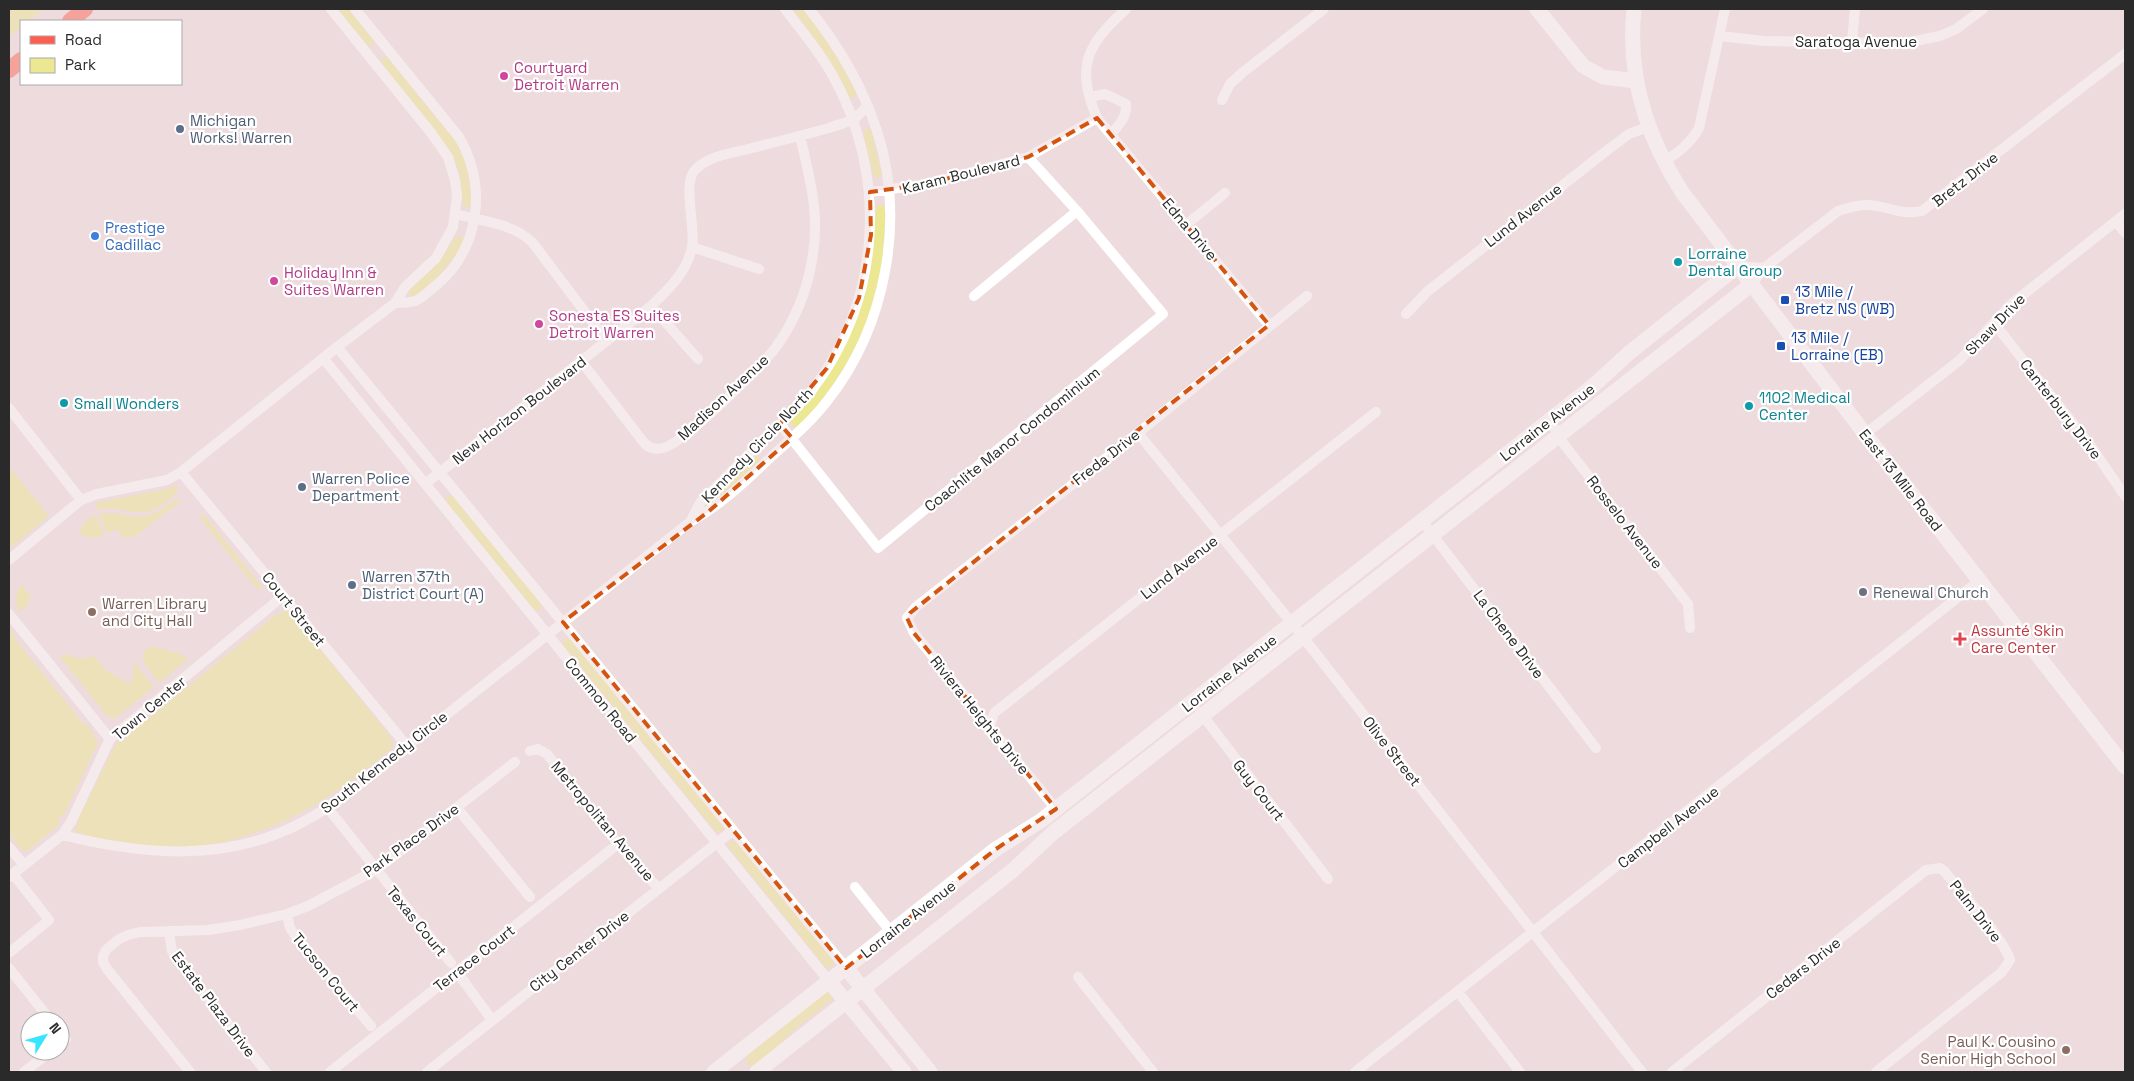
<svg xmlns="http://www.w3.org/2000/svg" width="2134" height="1081" font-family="'Space Grotesk',sans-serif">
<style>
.green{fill:#ebe891}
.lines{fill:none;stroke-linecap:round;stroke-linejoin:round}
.street{stroke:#fff;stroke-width:10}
.secondary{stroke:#fff;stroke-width:15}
.primary{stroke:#ff5d4f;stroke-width:16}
.marked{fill:none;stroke:#d5540f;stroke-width:4;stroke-dasharray:10 6;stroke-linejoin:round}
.hotel-dot{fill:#d1479c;stroke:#fff;stroke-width:2}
.service-dot{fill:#5c6f8a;stroke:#fff;stroke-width:2}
.shop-dot{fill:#3f7fe0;stroke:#fff;stroke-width:2}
.culture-dot{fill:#0f9aa8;stroke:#fff;stroke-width:2}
.transit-dot{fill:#1a4fb4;stroke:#fff;stroke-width:2}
.worship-dot{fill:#6b7280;stroke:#fff;stroke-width:2}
.education-dot{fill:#8d6e63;stroke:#fff;stroke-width:2}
.health-dot{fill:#e0444e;stroke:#fff;stroke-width:2}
.labels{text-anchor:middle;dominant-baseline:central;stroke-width:4.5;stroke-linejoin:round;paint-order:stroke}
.street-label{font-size:15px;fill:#2a2a2a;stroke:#fff}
.hotel-label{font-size:15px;fill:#b23c85;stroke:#fff;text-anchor:start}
.service-label{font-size:15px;fill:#4e5e75;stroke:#fff;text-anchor:start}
.shop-label{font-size:15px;fill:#366cbe;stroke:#fff;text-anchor:start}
.culture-label{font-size:15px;fill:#0d838f;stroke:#fff;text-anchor:start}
.transit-label{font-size:15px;fill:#164399;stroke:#fff;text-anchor:start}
.worship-label{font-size:15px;fill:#5b616d;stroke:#fff;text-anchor:start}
.education-label{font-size:15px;fill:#785e54;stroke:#fff;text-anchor:start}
.health-label{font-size:15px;fill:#be3a42;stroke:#fff;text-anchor:start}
</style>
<rect width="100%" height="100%" fill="#eedbdd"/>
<path class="green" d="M9,9H44L29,21H21V27L9,37Z
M337,9H349L374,39L373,45H367Z
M793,9H803C824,35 841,62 857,92L854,98L848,96L830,61Z
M386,56L458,144C468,165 471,184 471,207L469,208L463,206L460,175L451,152L381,63V59Z
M868,127L871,130L882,174L879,178L874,177L873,175L863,133Z
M878,205H882C888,212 885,226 884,235C882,298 856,359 816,407C810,414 802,426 793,427L791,422L792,420C835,377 862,322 872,262C874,250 874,213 878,205Z
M459,236L464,239C453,264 435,280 415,297H411L408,293L410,289L440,261L455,237Z
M755,455L760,458L758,463L707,507H704Z
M9,467L49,516L9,549Z
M176,485L178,489C177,494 173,497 168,500C138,525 127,503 98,510L95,503L166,489Z
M450,495L454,496L542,604L540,610H534L446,502V498Z
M176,499L181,501L133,538L132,535L125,539L116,529L107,534L99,514C111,512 120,514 131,516C150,519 162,509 176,499Z
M203,514L262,587L258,590L199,517Z
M96,515L104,536L91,538L79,534L84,523Z
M21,584L31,596L26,607L20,612C14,603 15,593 21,584Z
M285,610H289L302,627L390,736V741L393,742L392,748C323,808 249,851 156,848C132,847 107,840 84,836L83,833H76L75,828L79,824L77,821L116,744L121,741H125L127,736L278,613H283Z
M9,628L14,634L16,640L82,722C90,726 93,732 96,739L99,741L64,815L60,816L58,826L27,851H22V847L17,846L9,832Z
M566,638L570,639L723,826L722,832H716L563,645V641Z
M151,646L181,654L188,659L159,683L143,662L145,650Z
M64,654L80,659L94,656L107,671L127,682L126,685L129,684L133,677L134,660L137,666L154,687L114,719L107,716L60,657Z
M732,841L736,842L835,963L827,969L729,848L728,844Z
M826,990L833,999L794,1030L764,1060L753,1067L747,1064L746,1054Z"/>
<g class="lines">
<path class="street" d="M355,9L459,137C488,187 480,251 433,288C428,292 421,299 415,301C409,303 401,303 395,303
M1126,9C1087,45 1075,65 1097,118L1269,325
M1720,36L1764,41L1905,43L1940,36L1956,29L1983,9
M1852,42L1855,9
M1090,97L1105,94L1126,104C1127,117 1120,124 1111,134
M1222,100L1230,84L1242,73L1324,9
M1663,162C1678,153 1690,144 1699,128L1725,9
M870,192L927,184L1028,157L1097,118
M456,214C481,221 512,223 532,242L607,341
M2116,221L2125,233
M1187,224L1225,193
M692,247L759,269
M1738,266L1764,268
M1752,284L1764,268L1838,211C1847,208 1856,205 1866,205C1886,205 1902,216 1922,211L2125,54
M974,296L1077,211
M651,306L698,359
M1406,314L1428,291L1610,148L1629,134L1648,127
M1994,323L2090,445L2125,496
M337,347L846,968
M323,358L829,981
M581,361L645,444C650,448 656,450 663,448C684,443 761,367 776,347C791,326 803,300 809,275C822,222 812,187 800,136
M9,408L81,500
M1548,421L1560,435L1563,443L1688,604L1690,628
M780,424L878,548L1163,314L1077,211L1028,157
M1138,433L1303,637L1642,1072
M1865,434L1960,360L2010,305L2125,214
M181,472L407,746
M425,484L651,306C669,289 686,273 692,248C696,227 682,183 695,170C707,157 727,154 744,150C772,143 800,136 829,128C836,125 847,123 854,119C859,115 863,110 868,106
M1422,521L1596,748
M690,522L700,503C721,482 743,460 764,439C781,423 798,408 812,390C882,300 888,175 833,76C820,52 802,31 785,9
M9,560L81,500L97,494L167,480L181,472L337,347L395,303L405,287L436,258L453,227L457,196L455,180L448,157L432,134L331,9
M9,614L110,739
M1200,712L1328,879
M990,727L994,713L1376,412
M530,751L538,749L547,754L618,844L659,889
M327,807L451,963
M457,808L530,897
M1056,809L914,633L907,618L916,607L1138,433L1307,296
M62,835C143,855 226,863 303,822C341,802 374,773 407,746L690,522C721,505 746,481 772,456C792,438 812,421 828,400C886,326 906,220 877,131C862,85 839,46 809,9
M9,847L24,865
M9,877L62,835L71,822L110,739L283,596
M855,887L891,932
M287,914L290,928L299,941L371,1026
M169,932L172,951L178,960L266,1072
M9,953L49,920L13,874
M9,968L51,1021
M457,972L492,1020
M1078,977L1153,1072
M1458,992L1520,1072
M60,1032L66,1039L60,1044
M24,1072L51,1051
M190,1072L107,969L103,962V956L106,950L119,939L128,935L140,932L208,930L240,925L287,914L308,906L376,870L515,762
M330,1072L618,844
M427,1072L732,831
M1355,1072L1980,580
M1672,1072L1926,870L1940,868L1945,872C1960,890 2005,940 2010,960L2002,972L1876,1072"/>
<path class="secondary" d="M1537,9L1583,66L1603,77L1636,81
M1634,9C1627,76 1646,136 1682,192L1865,434L2125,767
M846,968L930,1072
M829,981L904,1072
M714,1072L996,849L1042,820L1593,386L1629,353L1738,266
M757,1072L1012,871L1054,832L1752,284"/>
<path class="primary" d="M70,21L85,9
M9,70L21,60"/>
</g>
<path d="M0 0H2134V1081H0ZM1097,118L1269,325L910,613L907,618L914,633L1056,809L996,849L846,968L563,622L708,512L792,438L780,424L827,368L859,298L871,235L870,192L927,184L1028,157Z" fill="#eedbdd" fill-opacity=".55" fill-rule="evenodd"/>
<path class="marked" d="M1097,118L1269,325L910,613L907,618L914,633L1056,809L996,849L846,968L563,622L708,512L792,438L780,424L827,368L859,298L871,235L870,192L927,184L1028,157Z"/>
<g class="hotel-dot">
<circle cx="504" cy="76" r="5"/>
<circle cx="274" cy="281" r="5"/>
<circle cx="539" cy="324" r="5"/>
</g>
<g class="service-dot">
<circle cx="180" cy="129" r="5"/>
<circle cx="302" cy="487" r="5"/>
<circle cx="352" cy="585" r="5"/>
</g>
<circle class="shop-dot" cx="95" cy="236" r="5"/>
<g class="culture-dot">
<circle cx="1678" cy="262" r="5"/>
<circle cx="64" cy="403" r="5"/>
<circle cx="1749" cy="406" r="5"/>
</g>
<g class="transit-dot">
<rect x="1780" y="295" width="10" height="10" rx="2.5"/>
<rect x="1776" y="341" width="10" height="10" rx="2.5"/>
</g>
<circle class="worship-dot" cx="1863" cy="592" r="5"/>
<g class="education-dot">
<circle cx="92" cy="612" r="5"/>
<circle cx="2066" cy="1050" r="5"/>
</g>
<path class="health-dot" d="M1957.5 631.5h5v5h5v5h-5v5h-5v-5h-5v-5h5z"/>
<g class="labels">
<g class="street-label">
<text x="1856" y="41">Saratoga Avenue</text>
<text transform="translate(961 174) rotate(-14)">Karam Boulevard</text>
<text transform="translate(1965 179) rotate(-38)">Bretz Drive</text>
<text transform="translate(1523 215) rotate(-38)">Lund Avenue</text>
<text transform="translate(1190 229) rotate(50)">Edna Drive</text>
<text transform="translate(1995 324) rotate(-46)">Shaw Drive</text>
<text transform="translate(723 397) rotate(-43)">Madison Avenue</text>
<text transform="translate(2061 409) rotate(52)">Canterbury Drive</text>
<text transform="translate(519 410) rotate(-38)">New Horizon Boulevard</text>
<text transform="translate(1547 422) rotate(-38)">Lorraine Avenue</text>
<text transform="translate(1012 439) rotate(-39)">Coachlite Manor Condominium</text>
<text transform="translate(757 445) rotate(-46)">Kennedy Circle North</text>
<text transform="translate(1106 457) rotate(-38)">Freda Drive</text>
<text transform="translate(1901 480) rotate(52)">East 13 Mile Road</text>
<text transform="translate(1625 522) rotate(52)">Rosselo Avenue</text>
<text transform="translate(1179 567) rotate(-38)">Lund Avenue</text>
<text transform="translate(294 609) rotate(51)">Court Street</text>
<text transform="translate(1509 634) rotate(53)">La Chene Drive</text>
<text transform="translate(1229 673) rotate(-38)">Lorraine Avenue</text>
<text transform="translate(601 700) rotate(51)">Common Road</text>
<text transform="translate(149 708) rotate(-40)">Town Center</text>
<text transform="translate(980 715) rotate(51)">Riviera Heights Drive</text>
<text transform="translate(1392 751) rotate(52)">Olive Street</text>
<text transform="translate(384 762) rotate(-38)">South Kennedy Circle</text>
<text transform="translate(1259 790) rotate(52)">Guy Court</text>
<text transform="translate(603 821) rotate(50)">Metropolitan Avenue</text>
<text transform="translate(1668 827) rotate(-38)">Campbell Avenue</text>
<text transform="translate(411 840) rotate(-36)">Park Place Drive</text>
<text transform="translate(1976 911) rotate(52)">Palm Drive</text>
<text transform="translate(908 919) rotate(-38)">Lorraine Avenue</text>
<text transform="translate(417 921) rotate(51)">Texas Court</text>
<text transform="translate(579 951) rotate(-38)">City Center Drive</text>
<text transform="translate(474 958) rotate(-38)">Terrace Court</text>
<text transform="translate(1803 968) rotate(-38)">Cedars Drive</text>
<text transform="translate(326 972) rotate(51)">Tucson Court</text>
<text transform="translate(214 1004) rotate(53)">Estate Plaza Drive</text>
</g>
<g class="hotel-label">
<text x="514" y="67">Courtyard<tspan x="514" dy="17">Detroit Warren</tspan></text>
<text x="284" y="272">Holiday Inn &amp;<tspan x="284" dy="17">Suites Warren</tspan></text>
<text x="549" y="315">Sonesta ES Suites<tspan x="549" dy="17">Detroit Warren</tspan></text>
</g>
<g class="service-label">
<text x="190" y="120">Michigan<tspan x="190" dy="17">Works! Warren</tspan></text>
<text x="312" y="478">Warren Police<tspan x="312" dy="17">Department</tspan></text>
<text x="362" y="576">Warren 37th<tspan x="362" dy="17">District Court (A)</tspan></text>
</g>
<g class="shop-label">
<text x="105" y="227">Prestige<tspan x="105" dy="17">Cadillac</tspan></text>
</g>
<g class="culture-label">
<text x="1688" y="253">Lorraine<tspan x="1688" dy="17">Dental Group</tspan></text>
<text x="1759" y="397">1102 Medical<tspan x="1759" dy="17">Center</tspan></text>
<text x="74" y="403">Small Wonders</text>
</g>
<g class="transit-label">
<text x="1795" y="291">13 Mile /<tspan x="1795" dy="17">Bretz NS (WB)</tspan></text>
<text x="1791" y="337">13 Mile /<tspan x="1791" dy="17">Lorraine (EB)</tspan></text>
</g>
<g class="worship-label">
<text x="1873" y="592">Renewal Church</text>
</g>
<g class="education-label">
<text x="102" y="603">Warren Library<tspan x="102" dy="17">and City Hall</tspan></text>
<text x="2056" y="1041" text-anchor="end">Paul K. Cousino<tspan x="2056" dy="17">Senior High School</tspan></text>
</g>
<g class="health-label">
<text x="1971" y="630">Assunté Skin<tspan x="1971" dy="17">Care Center</tspan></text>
</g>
</g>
<rect width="2134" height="1081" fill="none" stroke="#2a2a2a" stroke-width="20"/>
<rect x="20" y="20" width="162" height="65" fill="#ffffff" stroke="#aaaaaa"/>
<rect x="30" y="36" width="25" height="8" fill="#ff5d4f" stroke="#aaaaaa"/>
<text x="65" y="45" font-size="15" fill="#2a2a2a">Road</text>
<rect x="30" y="58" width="25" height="15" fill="#ebe891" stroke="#aaaaaa"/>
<text x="65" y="70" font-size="15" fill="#2a2a2a">Park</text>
<g transform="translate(45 1036) rotate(53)"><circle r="24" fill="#ffffff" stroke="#aaaaaa"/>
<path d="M0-4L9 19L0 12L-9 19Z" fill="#37e5ff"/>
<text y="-8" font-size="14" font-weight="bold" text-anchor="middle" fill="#2a2a2a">N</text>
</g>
</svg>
